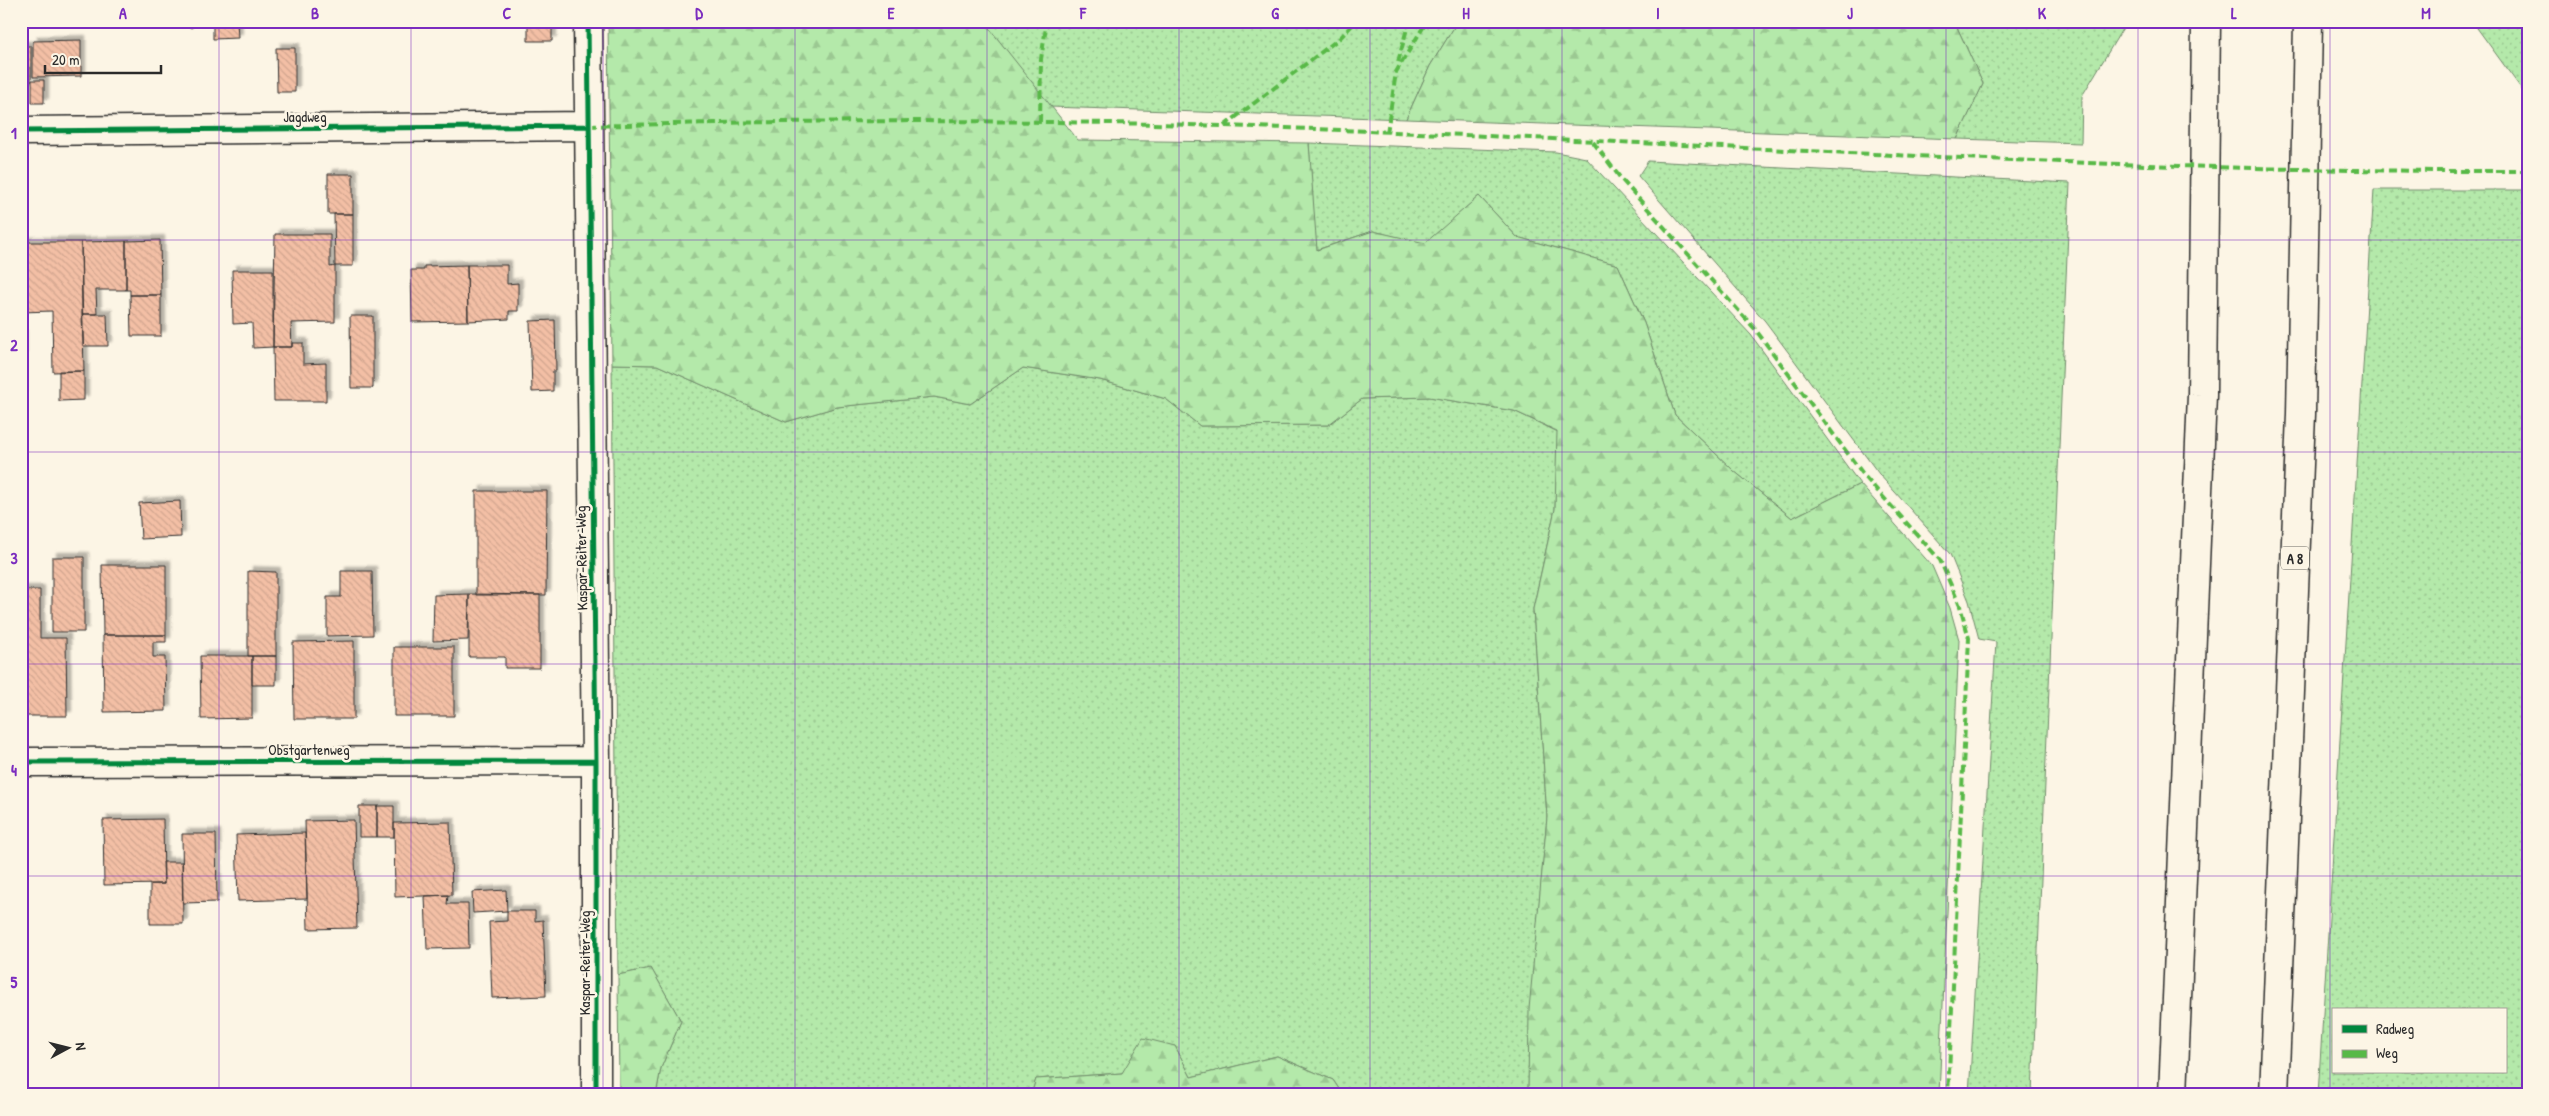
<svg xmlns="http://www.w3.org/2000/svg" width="2549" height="1116" font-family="'Patrick Hand',sans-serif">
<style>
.green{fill:url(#green-dots);stroke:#708a6a;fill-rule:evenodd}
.forest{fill:url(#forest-firs);stroke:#708a6a}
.building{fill:url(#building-back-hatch);stroke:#2b2b2b;filter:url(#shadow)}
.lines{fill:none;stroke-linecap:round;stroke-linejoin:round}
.minor-casing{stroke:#2b2b2b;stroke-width:31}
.highway-casing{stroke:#2b2b2b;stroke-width:31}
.minor{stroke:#fcf5e5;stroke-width:28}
.highway{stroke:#fcf5e5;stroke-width:28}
.quiet{stroke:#58b947;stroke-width:4;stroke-dasharray:8 4;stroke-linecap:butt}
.cycleway-casing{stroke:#fcf5e5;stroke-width:8}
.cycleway{stroke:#00873e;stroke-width:5}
.grid{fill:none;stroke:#7b2cbf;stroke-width:1;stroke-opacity:0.55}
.labels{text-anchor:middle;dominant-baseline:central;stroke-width:5;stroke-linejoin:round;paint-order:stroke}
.shield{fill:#fcf5e5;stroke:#6a6863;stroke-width:1}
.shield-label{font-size:14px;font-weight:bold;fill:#2b2b2b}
.street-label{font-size:15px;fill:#2b2b2b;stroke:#fcf5e5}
.neatline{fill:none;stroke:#7b2cbf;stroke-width:2}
.grid-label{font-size:16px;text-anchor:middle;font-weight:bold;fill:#7b2cbf}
</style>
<defs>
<pattern id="green-dots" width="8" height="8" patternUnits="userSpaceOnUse" patternTransform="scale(1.25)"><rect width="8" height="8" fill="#b4e9aa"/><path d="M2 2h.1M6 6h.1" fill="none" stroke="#9bc892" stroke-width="1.8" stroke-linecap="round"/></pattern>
<pattern id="forest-firs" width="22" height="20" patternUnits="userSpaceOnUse" patternTransform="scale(1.25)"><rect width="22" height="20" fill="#b4e9aa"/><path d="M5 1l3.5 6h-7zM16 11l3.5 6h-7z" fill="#9bc892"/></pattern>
<pattern id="building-back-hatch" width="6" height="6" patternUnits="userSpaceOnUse" patternTransform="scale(1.25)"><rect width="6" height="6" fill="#f3bfa5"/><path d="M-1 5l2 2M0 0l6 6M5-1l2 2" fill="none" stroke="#d0a48e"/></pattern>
<filter id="shadow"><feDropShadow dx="4.5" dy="-4.5" stdDeviation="1" flood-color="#0004"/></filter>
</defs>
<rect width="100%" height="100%" fill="#fcf5e5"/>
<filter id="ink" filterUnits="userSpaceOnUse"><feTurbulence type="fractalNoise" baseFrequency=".02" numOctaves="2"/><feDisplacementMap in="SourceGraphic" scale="10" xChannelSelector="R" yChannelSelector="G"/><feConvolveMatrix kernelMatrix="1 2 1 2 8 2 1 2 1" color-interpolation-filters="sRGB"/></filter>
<g filter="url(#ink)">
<path class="green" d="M987,21H1458L1430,66L1406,119L1050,107L989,28Z
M1957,21H2127L2082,96L2081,143L1957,139L1983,84L1957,27Z
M2472,21H2528V98Z
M1309,143L1556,152L1586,158L1751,335L1860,484L1792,518L1734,471L1675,415L1644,323L1618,265L1517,237L1479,196L1425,244L1373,231L1316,250Z
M1648,161L2070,183L2032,1095H1969L1996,642L1979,639L1969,601L1950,554L1879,474L1765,321L1638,176Z
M2374,190H2528V1095H2318ZM2333,1010H2505V1072H2333Z
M612,364L657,365L786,422L837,407L934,397L970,404L1023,368L1100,380L1166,399L1200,426L1328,425L1362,399L1429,397L1514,411L1558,432L1555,509L1533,609L1547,817L1531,996L1528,1095H1343L1333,1080L1277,1056L1191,1077L1175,1046L1122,1073L1036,1079L1031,1095H656L661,1068L681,1021L651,968L618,975Z"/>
<path class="forest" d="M608,21H987L989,28L1078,140L1309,143L1317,250L1373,231L1425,243L1479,196L1517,237L1618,265L1644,323L1675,415L1734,471L1792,518L1860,484L1932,566L1950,608L1959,640L1939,1095H1528L1529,1009L1547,817L1533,609L1555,509L1557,431L1514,411L1429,397L1362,399L1328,425L1200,426L1166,399L1100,380L1023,368L970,404L934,397L837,407L786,422L657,365L612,364Z
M1458,21H1957V27L1983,84L1957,139L1406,119L1430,66Z
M651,968L681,1021L661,1068L656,1095H619L618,975Z
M1143,1038L1175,1046L1191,1077L1277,1056L1333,1080L1343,1095H1031L1036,1079L1122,1073Z"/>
<path class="building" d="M182,21H201L191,28Z
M213,21H237L238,38L213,39Z
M528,21H552V41H528Z
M81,40V76L33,77V41Z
M21,46H31V82H21Z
M276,48H295V92H277Z
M32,80H44V103H32Z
M328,174H353V214H328Z
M334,214H353V266H335Z
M275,234H330V267L335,266V322L291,323L292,347H273Z
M160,240L161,295H130V290H126V241Z
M126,241V290H96L97,314H82L81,242Z
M21,242H81L84,371L53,372L52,311L21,312Z
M467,265L468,321L412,322L411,270H424V266Z
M467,265H507V284L518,283V311H509V319L468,321Z
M232,270H273V347L253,348L252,323L233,324Z
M130,295H161V336H131Z
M82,314H107L108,346H83Z
M350,316H373V388H351Z
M555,320L556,371H553V391L532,392L530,321Z
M22,334V395H21V334Z
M292,343H303V364L326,363V401H274L273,347H292Z
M59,371H84V400L59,401Z
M476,491H547L546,595H476Z
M180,501L181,537L141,539L139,503Z
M52,557H84V632H52Z
M102,565H166V635H103Z
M248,571L276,572V656H248Z
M341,571H372L373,635L327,636V597H341Z
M21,590H40V638H66L67,716H21Z
M469,594L540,595V668H505V657H469Z
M469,594L468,640L433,641L434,595Z
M103,635H166V642H153V657H165L166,711L104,712Z
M354,641V719H294L293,642Z
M394,647H454V716H394Z
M200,656H252V718L201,719Z
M252,656H276V685H252Z
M359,806H377V837H359Z
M377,806H394V837H377Z
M163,819L164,884L104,885L103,820Z
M354,820L357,928L308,929L305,821Z
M450,822L452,895L395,897L394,823Z
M305,833L307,899L238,901L236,835Z
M182,834H216L217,902L183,903Z
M163,862H182L183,924H150V884H164Z
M506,890L507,911L473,913L472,892Z
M448,895L447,904H468L469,948L427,949L425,896Z
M507,911H535V921L543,920L546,996L492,998L489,922L507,921Z"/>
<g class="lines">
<g class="minor-casing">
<path id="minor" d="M588,21L596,761V1095
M21,131L589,126
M21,762L596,761"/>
</g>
<g class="highway-casing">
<path id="highway" d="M2173,1095L2202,395L2206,21
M2274,1095L2301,414L2308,21"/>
</g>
<use href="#minor" class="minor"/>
<use href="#highway" class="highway"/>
<path class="quiet" d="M1398,62L1409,21
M1040,122L1041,59L1047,21
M589,126C800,120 1011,119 1223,126C1658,139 2092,173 2528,171
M1224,126L1340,38L1356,21
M1387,133L1396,72L1427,21
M1593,142L1622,180L1755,329L1866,478L1940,560L1960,606L1969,638L1948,1095"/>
<g class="cycleway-casing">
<path id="cycleway" d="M588,21L596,761V1095
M21,131L589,126
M21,762L596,761"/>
</g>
<use href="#cycleway" class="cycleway"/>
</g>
</g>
<path class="grid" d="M219,21V1095M411,21V1095M603,21V1095M795,21V1095M987,21V1095M1179,21V1095M1370,21V1095M1562,21V1095M1754,21V1095M1946,21V1095M2138,21V1095M2330,21V1095M21,240H2528M21,452H2528M21,664H2528M21,876H2528"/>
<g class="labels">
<rect class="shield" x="2281" y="546.5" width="28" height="23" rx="4"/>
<g class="shield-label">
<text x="2295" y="558">A 8</text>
</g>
<g class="street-label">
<text x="305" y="116">Jagdweg</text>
<text transform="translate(581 558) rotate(-91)">Kaspar-Reiter-Weg</text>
<text x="309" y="749">Obstgartenweg</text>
<text transform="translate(584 963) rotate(-90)">Kaspar-Reiter-Weg</text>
</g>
</g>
<rect width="2549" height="1116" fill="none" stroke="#fcf5e5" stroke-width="55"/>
<rect x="2332" y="1008" width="175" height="65" fill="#fcf5e5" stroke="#a8a49b"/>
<rect x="2342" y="1025" width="25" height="8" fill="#00873e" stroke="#a8a49b"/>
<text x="2376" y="1034" font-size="15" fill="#2b2b2b">Radweg</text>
<rect x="2342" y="1050" width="25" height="8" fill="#58b947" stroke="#a8a49b"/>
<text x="2376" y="1058" font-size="15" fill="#2b2b2b">Weg</text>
<g transform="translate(68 1048) rotate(83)" stroke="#fcf5e5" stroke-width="4" paint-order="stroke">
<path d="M0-4L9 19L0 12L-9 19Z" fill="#2b2b2b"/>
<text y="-8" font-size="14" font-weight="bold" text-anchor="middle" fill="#2b2b2b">N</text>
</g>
<path d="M45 65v8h116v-8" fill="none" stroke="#2b2b2b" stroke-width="2.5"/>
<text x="52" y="65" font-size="15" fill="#2b2b2b" stroke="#fcf5e5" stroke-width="4" paint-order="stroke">20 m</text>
<rect x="28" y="28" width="2494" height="1060" class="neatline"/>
<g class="grid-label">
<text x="123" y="19">A</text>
<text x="315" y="19">B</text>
<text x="507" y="19">C</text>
<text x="699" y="19">D</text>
<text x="891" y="19">E</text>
<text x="1083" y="19">F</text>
<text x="1275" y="19">G</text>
<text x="1466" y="19">H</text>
<text x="1658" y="19">I</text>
<text x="1850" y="19">J</text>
<text x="2042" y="19">K</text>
<text x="2234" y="19">L</text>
<text x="2426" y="19">M</text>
<text x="14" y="139">1</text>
<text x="14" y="351">2</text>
<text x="14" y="564">3</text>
<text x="14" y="776">4</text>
<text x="14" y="988">5</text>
</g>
</svg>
